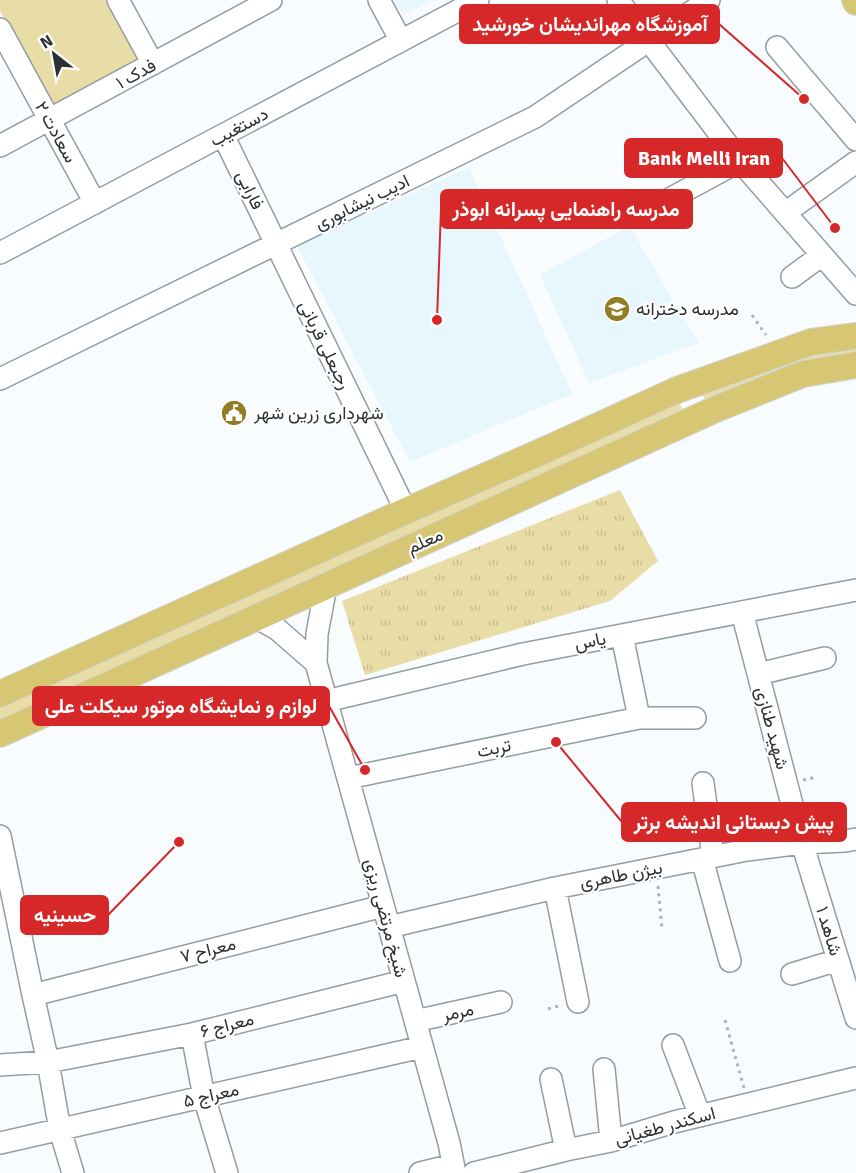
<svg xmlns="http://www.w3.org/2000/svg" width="856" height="1173" font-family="Signika,Vazirmatn,sans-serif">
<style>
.built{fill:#e8f7fe}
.grass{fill:#e9dda7}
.park{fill:url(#park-tufts)}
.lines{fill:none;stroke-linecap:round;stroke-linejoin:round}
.minor-casing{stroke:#939da2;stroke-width:24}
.major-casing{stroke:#d5d6d6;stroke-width:28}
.path{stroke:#afb3b5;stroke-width:3;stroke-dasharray:3 4.5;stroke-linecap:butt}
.minor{stroke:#fff;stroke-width:21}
.major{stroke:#d7c775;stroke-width:26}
.labels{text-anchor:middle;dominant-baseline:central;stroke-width:4.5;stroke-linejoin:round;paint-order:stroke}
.street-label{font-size:18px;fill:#2c3032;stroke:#fff}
.poi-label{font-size:18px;fill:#2c3032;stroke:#fff;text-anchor:start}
.leader{fill:none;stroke:#d62828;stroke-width:2}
.callout-dot{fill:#d62828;stroke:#fff;stroke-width:2}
.callout{fill:#d62828;stroke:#d62828;stroke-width:2}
.callout-label{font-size:20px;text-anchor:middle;font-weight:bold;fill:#fff}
</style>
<defs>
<pattern id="park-tufts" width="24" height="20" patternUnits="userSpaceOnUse" patternTransform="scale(1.5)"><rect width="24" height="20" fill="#e9dda7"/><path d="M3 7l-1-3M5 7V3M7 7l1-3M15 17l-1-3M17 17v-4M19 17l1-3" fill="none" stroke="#c8be90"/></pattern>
</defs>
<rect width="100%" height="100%" fill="#f8fcfe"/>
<path class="built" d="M395,0H433L403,15Z
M469,167L572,394L410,462L297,246Z
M629,226L699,343L589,383L540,275Z"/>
<path class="grass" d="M0,0H107L139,61L53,106L0,11Z
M856,342V352L788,370L704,399L701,388L817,350Z
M679,400L682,409L0,723V708Z"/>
<path class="park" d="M620,490L658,561L610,601L365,675L342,601Z"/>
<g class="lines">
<g class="minor-casing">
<path id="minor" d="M118,0L153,64
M379,0L401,41
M618,0L740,161L856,294
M0,29L95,203
M777,47L856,140
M223,135L406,511
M0,146L271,0
M785,213L856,162
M638,216L740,161
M0,253L478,0
M792,277L822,255
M0,379L535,117L709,0
M742,612L802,843L856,1018
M257,618L277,629L316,663L317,634L326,586
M622,635L639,718
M316,663L449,1143L455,1173
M758,674L825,658
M326,701L523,654L856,590
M348,778L639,718H695
M703,783L713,857
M0,836L33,995L48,1062L60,1130L73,1173
M702,859L730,961
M555,888L578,1002
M389,927L555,888L747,850L802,843L845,841L856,839
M792,974L838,960
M33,995L383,906
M415,1021L501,1002
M192,1034L204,1097L227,1173
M673,1045L700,1116
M0,1065L48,1062L192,1034L404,981
M604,1069L611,1141
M551,1079L566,1150
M0,1143L422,1047
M420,1173L453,1165
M474,1173L566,1150L611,1141L674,1122L856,1078"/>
</g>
<g class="major-casing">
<path id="major" d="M855,0L856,2
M0,694L406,511L545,450L677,390L811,342L856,336
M0,734L716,409L803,374L856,365"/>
</g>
<path class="path" d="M768,164L777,157
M752,315L766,335
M803,780L817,777
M658,886L662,929
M548,1009L562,1005
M725,1020L744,1088"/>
<use href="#minor" class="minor"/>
<use href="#major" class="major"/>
</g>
<defs>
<g id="school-disc" transform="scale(1.35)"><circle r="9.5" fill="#917d23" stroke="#fff"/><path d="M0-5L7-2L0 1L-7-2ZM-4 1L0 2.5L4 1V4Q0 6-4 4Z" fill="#fff"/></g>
<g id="civic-disc" transform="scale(1.35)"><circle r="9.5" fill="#917d23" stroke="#fff"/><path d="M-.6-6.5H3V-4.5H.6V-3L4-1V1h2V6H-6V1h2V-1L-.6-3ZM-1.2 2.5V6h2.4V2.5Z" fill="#fff"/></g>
</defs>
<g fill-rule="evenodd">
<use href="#school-disc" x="617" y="309"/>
<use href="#civic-disc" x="234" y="413"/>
</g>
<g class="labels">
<g class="street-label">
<text transform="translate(136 74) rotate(-29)">فدک ۱</text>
<text transform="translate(239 127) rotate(-28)">دستغیب</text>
<text transform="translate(56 132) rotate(61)">سعادت ۲</text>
<text transform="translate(250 190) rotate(64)">فارابی</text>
<text transform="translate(362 202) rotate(-26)">ادیب نیشابوری</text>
<text transform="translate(325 345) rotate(64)">رجبعلی قربانی</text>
<text transform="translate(425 541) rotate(-24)">معلم</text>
<text transform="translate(590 641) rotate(-11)">یاس</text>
<text transform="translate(772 728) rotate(75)">شهید طنازی</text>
<text transform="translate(494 748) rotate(-12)">تربت</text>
<text transform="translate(621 875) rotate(-11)">بیژن طاهری</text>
<text transform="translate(386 918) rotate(75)">شیخ مرتضی ریزی</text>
<text transform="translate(829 931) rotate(73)">شاهد ۱</text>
<text transform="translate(208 950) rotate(-14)">معراح ۷</text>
<text transform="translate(458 1012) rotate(-12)">مرمر</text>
<text transform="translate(227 1025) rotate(-14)">معراج ۶</text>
<text transform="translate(211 1095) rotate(-13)">معراج ۵</text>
<text transform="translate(665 1126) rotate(-15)">اسکندر طغیانی</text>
</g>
<g class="poi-label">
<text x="636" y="309">مدرسه دخترانه</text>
<text x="254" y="413">شهرداری زرین شهر</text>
</g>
</g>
<path class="leader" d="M804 99L719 24M835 228L782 158M437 320L441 209M365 770L329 706M556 742L622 822M179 842L108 915"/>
<g class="callout-dot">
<circle cx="804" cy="99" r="6"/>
<circle cx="835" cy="228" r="6"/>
<circle cx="437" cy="320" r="6"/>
<circle cx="365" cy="770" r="6"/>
<circle cx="556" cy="742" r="6"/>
<circle cx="179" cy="842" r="6"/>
</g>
<g class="callout">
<rect x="460" y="5" width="259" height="38" rx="6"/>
<rect x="625" y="139" width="157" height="38" rx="6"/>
<rect x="441" y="190" width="251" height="38" rx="6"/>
<rect x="33" y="687" width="296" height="38" rx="6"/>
<rect x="622" y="803" width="224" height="38" rx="6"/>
<rect x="21" y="896" width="87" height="38" rx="6"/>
</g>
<g class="callout-label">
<text x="590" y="31">آموزشگاه مهراندیشان خورشید</text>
<text x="704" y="165">Bank Melli Iran</text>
<text x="566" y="216">مدرسه راهنمایی پسرانه ابوذر</text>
<text x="181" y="713">لوازم و نمایشگاه موتور سیکلت علی</text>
<text x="734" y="829">پیش دبستانی اندیشه برتر</text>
<text x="65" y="922">حسینیه</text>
</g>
<g transform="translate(54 54) rotate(329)" stroke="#ffffff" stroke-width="4.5" paint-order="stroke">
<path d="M0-4.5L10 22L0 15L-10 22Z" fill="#2c3032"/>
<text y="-9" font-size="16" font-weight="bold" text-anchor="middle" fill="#2c3032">N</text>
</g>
</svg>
